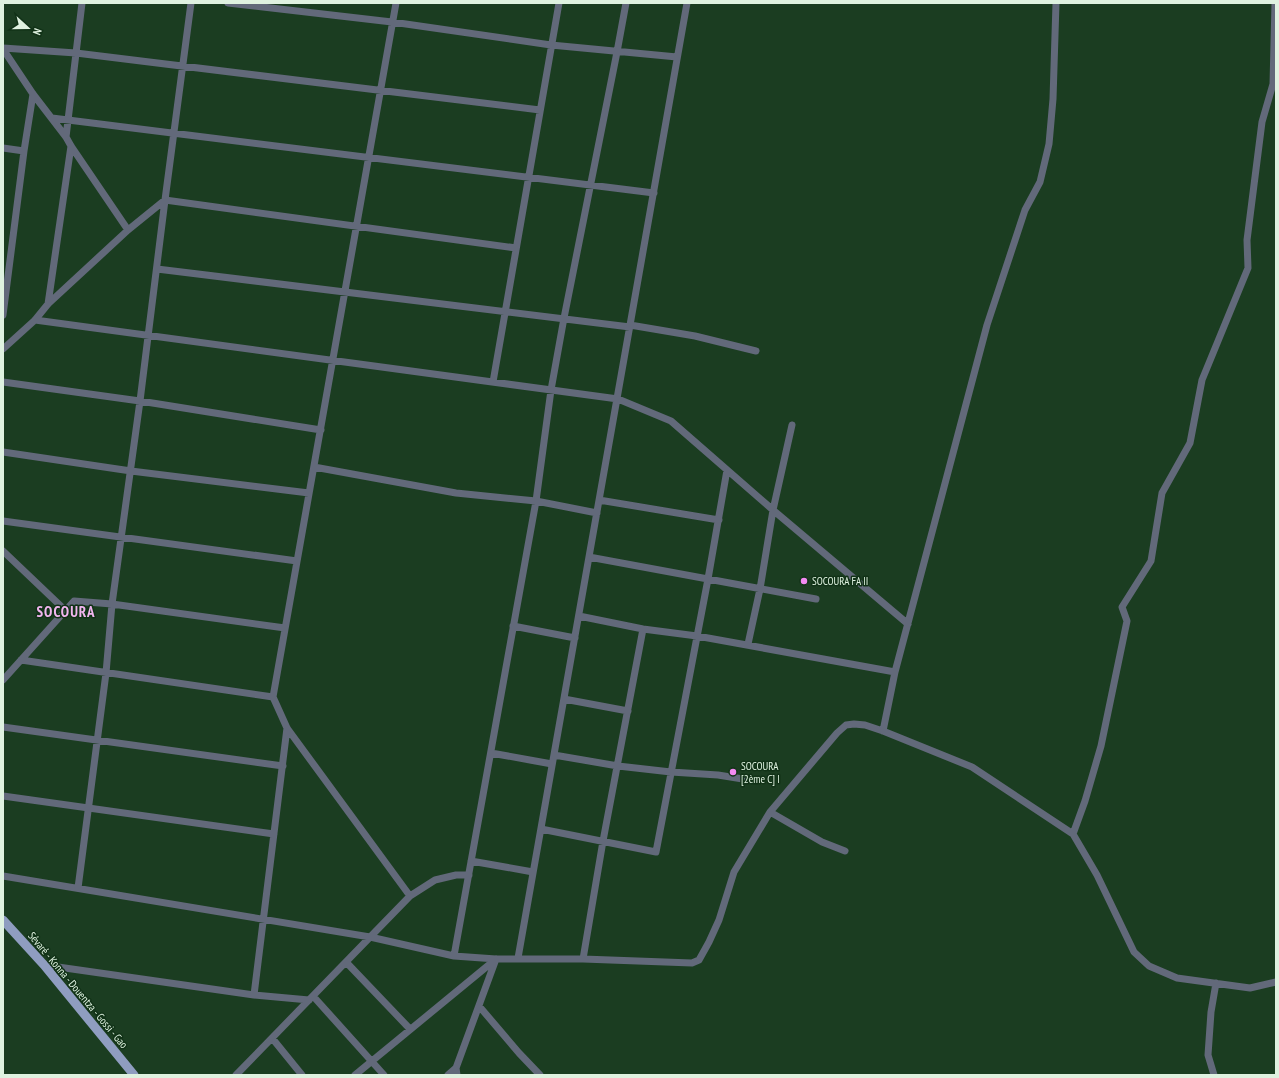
<svg xmlns="http://www.w3.org/2000/svg" width="1279" height="1078" font-family="'PT Sans Narrow',sans-serif">
<style>
.lines{fill:none;stroke-linecap:round;stroke-linejoin:round}
.minor{stroke:#62697a;stroke-width:7}
.major{stroke:#8f9dc0;stroke-width:9}
.poi-dot{fill:#f38af2;stroke:#113217;stroke-width:1.5}
.labels{text-anchor:middle;dominant-baseline:central;stroke-width:3;stroke-linejoin:round;paint-order:stroke}
.poi-label{font-size:11px;fill:#dff2e0;stroke:#113217;text-anchor:start}
.street-label{font-size:11px;fill:#dff2e0;stroke:#113217}
.district-label{font-size:15px;font-weight:bold;letter-spacing:1px;fill:#f1b6ef;stroke:#113217}
</style>
<rect width="100%" height="100%" fill="#1b3d21"/>
<g class="lines">
<path class="minor" d="M228,3L392,22L551,45L677,57
M396,3L273,697L287,728L410,896
M3,48L76,53L540,110
M3,49L33,94L66,137L71,146L128,230
M52,118L654,193
M66,137L82,3
M3,148L24,151
M157,269L630,327
M48,304L71,146
M3,315L24,151L33,94
M35,320L618,399L671,421L773,510L908,624
M630,325L695,336L756,351
M3,349L35,320L48,304L128,230L165,200L516,248
M3,382L140,401L321,430
M493,382L559,3
M3,452L131,471L309,493
M314,467L456,493L536,501L597,513
M599,500L719,520
M3,521L297,561
M3,551L66,611
M589,557L816,599
M579,616L643,629L697,636L895,672
M513,626L575,638
M748,644L760,589L773,510L792,425
M21,660L273,697
M3,680L74,601L112,604L285,628
M564,699L628,711
M3,727L283,766
M883,731L895,672L987,325L1025,210L1040,182L1049,144L1053,99L1056,3
M491,753L552,764
M554,755L618,766L671,772L718,775L749,780
M3,796L274,834
M770,812L822,842L845,851
M541,829L656,852L708,579L727,470
M1073,834L1085,801L1101,746L1127,621L1122,607L1151,561L1162,493L1190,443L1202,380L1248,268L1247,240L1262,122L1273,84L1275,3
M471,861L533,872
M3,876L370,937L454,956L496,959H583L692,963L699,960L709,942L719,920L734,872L770,812L837,733L846,725L854,724L865,725L883,731L972,767L1073,834L1097,875L1134,952L1149,966L1177,978L1250,988L1276,982
M78,888L106,673L112,604L140,401L165,200L191,3
M454,956L536,501L551,390L564,318L617,52L626,3
M518,958L687,3
M583,959L603,841L643,629
M346,962L410,1029
M44,965L254,995L309,1000
M254,995L287,728
M313,996L384,1075
M479,1006L519,1053L540,1075
M272,1038L302,1075
M236,1075L410,896L435,880L456,875H469
M355,1075L496,959
M448,1075L456,1068
M457,1075L456,1068L496,959
M1214,1075L1208,1055L1211,1012L1216,983"/>
<path class="major" d="M3,920L44,965L134,1075"/>
</g>
<g class="poi-dot">
<circle cx="804" cy="581" r="4"/>
<circle cx="733" cy="772" r="4"/>
</g>
<g class="labels">
<g class="poi-label">
<text x="812" y="581">SOCOURA FA II</text>
<text x="741" y="766">SOCOURA<tspan x="741" dy="13">[2ème C] I</tspan></text>
</g>
<g class="street-label">
<text transform="translate(78 990) rotate(50)">Sévaré - Konna - Douentza - Gossi - Gao</text>
</g>
<g class="district-label">
<text x="66" y="611">SOCOURA</text>
</g>
</g>
<rect width="1279" height="1078" fill="none" stroke="#dff2e0" stroke-width="8"/>
<g transform="translate(28 28) rotate(111)" stroke="#113217" stroke-width="3" paint-order="stroke">
<path d="M0-3L7 15L0 10L-7 15Z" fill="#dff2e0"/>
<text y="-6" font-size="11" font-weight="bold" text-anchor="middle" fill="#dff2e0">N</text>
</g>
</svg>
